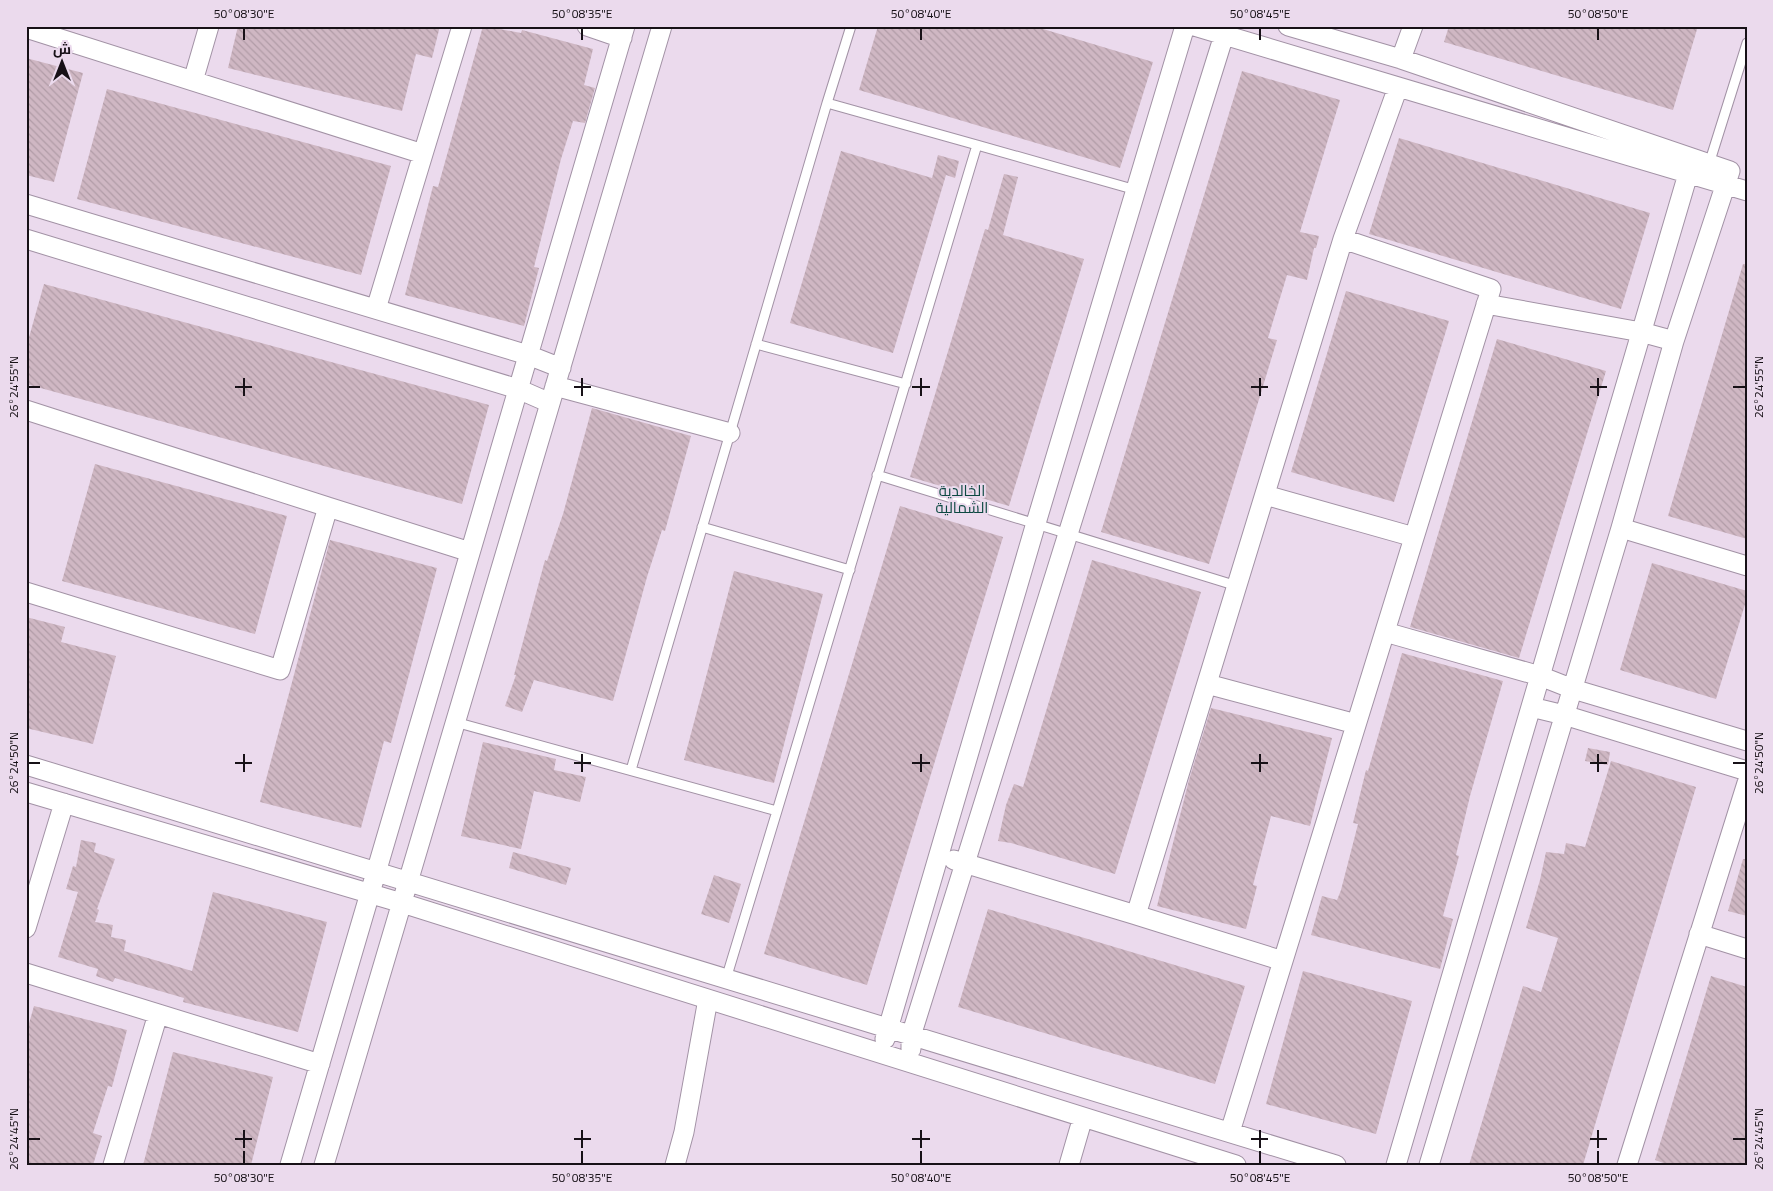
<svg xmlns="http://www.w3.org/2000/svg" width="1773" height="1191" font-family="Georgia,Cairo,serif">
<style>
.building{fill:url(#building-back-hatch)}
.lines{fill:none;stroke-linecap:round;stroke-linejoin:round}
.service-casing{stroke:#a292a5;stroke-width:11}
.minor-casing{stroke:#a292a5;stroke-width:21}
.service{stroke:#fff;stroke-width:9}
.minor{stroke:#fff;stroke-width:19}
.ticks{fill:none;stroke:#171117;stroke-width:2}
.labels{text-anchor:middle;dominant-baseline:central;stroke-width:4;stroke-linejoin:round;paint-order:stroke}
.neighbourhood-label{font-size:15px;fill:#0d4942;stroke:#ebdaed}
.neatline{fill:none;stroke:#171117;stroke-width:2}
.ticks-label{font-size:12px;text-anchor:middle;fill:#171117}
</style>
<defs>
<pattern id="building-back-hatch" width="6" height="6" patternUnits="userSpaceOnUse" patternTransform="scale(1.25)"><rect width="6" height="6" fill="#cfb7c3"/><path d="M-1 5l2 2M0 0l6 6M5-1l2 2" fill="none" stroke="#b19ca7"/></pattern>
</defs>
<rect width="100%" height="100%" fill="#ebdaed"/>
<path class="building" d="M238,26H440L432,58L416,54L402,111L228,68Z
M483,26L521,33L522,30L593,49L584,85L595,88L585,123L573,121L561,159L534,267L539,268L524,326L405,295L433,186L438,187Z
M878,26H1033L1153,62L1120,168L859,90Z
M1449,26H1698L1673,110L1444,42Z
M26,58L83,73L54,182L26,175Z
M1242,71L1340,100L1300,232L1319,236L1316,248H1314L1307,280L1287,275L1268,338L1277,340L1209,564L1101,532Z
M107,89L391,166L361,275L77,199Z
M1399,138L1650,213L1621,309L1369,234Z
M841,151L932,178L938,155L959,161L955,178L946,175L893,353L790,323Z
M1004,174L1018,177L1003,235L1084,259L1009,506L910,477L985,229L988,230Z
M1743,264H1747V539L1668,516Z
M44,284L489,405L462,504L26,384V348Z
M1346,291L1449,321L1394,502L1291,472Z
M1497,339L1606,371L1519,658L1410,627Z
M592,408L691,436L665,531L662,530L647,577L613,701L534,680L522,712L505,706L516,675H514L545,560L547,561L563,514Z
M95,464L287,516L255,634L62,581Z
M900,506L1003,537L867,985L764,954Z
M330,540L437,568L391,743L384,741L361,828L260,802Z
M1092,560L1201,592L1115,874L1011,843L998,841L1006,805L1014,784L1023,787Z
M1652,563L1747,591V598L1716,699L1620,670Z
M734,571L823,594L774,783L684,760Z
M26,617L65,627L61,642L116,656L93,744L26,728Z
M1402,653L1503,681L1470,796L1456,855L1459,856L1443,916L1453,919L1440,969L1311,935L1322,896L1337,900L1341,890L1358,824L1353,823L1366,770L1368,771Z
M1211,708L1332,738L1310,826L1271,816L1253,885L1257,886L1246,929L1157,906L1189,780Z
M483,742L556,759L554,770L586,777L580,802L534,791L521,849L461,836Z
M1588,748L1610,752L1608,765L1585,761Z
M1611,761L1696,787L1583,1165H1469L1523,986L1541,992L1558,938L1526,928L1540,880L1546,852L1564,854L1566,843L1585,847Z
M81,840L96,843L94,852L115,859L97,909L99,910L95,922L113,925L111,937L126,940L124,951L192,971L213,892L327,922L298,1032L183,1002L184,998L115,978L113,982L96,976L98,969L58,957L78,892L66,889L73,866L76,867Z
M513,852L571,868L566,885L509,868Z
M1743,859H1747V916L1728,911Z
M714,875L741,884L729,923L701,914Z
M988,909L1245,986L1215,1084L958,1007Z
M1303,971L1412,1001L1376,1134L1266,1104Z
M1711,976L1747,987V1165H1669L1655,1160Z
M34,1006L127,1030L112,1087L108,1086L93,1133L102,1136L93,1165H26V1034Z
M173,1052L273,1077L251,1165H143Z"/>
<g class="lines">
<g class="service-casing">
<path id="service" d="M851,26L827,103L977,145
M1709,164L1747,43
M756,344L906,384
M877,475L1237,586
M702,527L850,570
M455,722L777,811L977,145L1136,190
M631,770L827,103
M726,979L777,811"/>
</g>
<g class="minor-casing">
<path id="minor" d="M587,26L622,38
M1194,26L1747,191
M1288,26L1401,59L1730,171L1674,341L1621,528L1429,1165
M26,28L423,154L376,309
M1401,59L1413,26
M193,81L209,26
M423,154L462,26
M26,204L528,355L561,368
M26,239L518,389L550,403
M1486,304L1641,332L1674,341
M555,386L730,433
M26,410L328,507L280,670L26,592
M1265,495L1414,537
M328,507L470,552
M1621,528L1747,566
M1385,632L1540,676L1573,689L1747,741
M1207,684L1356,724
M1531,707L1564,715L1747,771
M26,765L1336,1165
M26,792L402,903L1236,1165
M954,860L1136,915L1343,239
M1136,915L1283,961
M26,928L64,803
M1699,934L1747,949
M26,973L320,1064
M885,1039L1036,523L1185,26
M911,1049V1036L1224,35
M1230,1132L1491,289L1343,239L1398,87
M113,1165L158,1014
M290,1165L625,26
M324,1165L662,26
M675,1165L684,1132L708,999
M1069,1165L1083,1117
M1396,1165L1688,174
M1627,1165L1747,783"/>
</g>
<use href="#service" class="service"/>
<use href="#minor" class="minor"/>
</g>
<path class="ticks" d="M244,28V40M582,28V40M921,28V40M1260,28V40M1598,28V40M244,378V396M582,378V396M921,378V396M1260,378V396M1598,378V396M28,387H40M235,387H252M574,387H591M912,387H930M1251,387H1268M1590,387H1607M1733,387H1746M244,754V772M582,754V772M921,754V772M1260,754V772M1598,754V772M28,763H40M235,763H252M574,763H591M912,763H930M1251,763H1268M1590,763H1607M1733,763H1746M244,1130V1148M582,1130V1148M921,1130V1148M1260,1130V1148M1598,1130V1148M28,1139H40M235,1139H252M574,1139H591M912,1139H930M1251,1139H1268M1590,1139H1607M1733,1139H1746M244,1151V1164M582,1151V1164M921,1151V1164M1260,1151V1164M1598,1151V1164"/>
<g class="labels">
<g class="neighbourhood-label">
<text x="962" y="490">الخالدية<tspan x="962" dy="17">الشمالية</tspan></text>
</g>
</g>
<rect width="1773" height="1191" fill="none" stroke="#ebdaed" stroke-width="55"/>
<g transform="translate(62 62)" stroke="#ebdaed" stroke-width="4" paint-order="stroke">
<path d="M0-4L9 19L0 12L-9 19Z" fill="#171117"/>
<text y="-8" font-size="14" font-weight="bold" text-anchor="middle" fill="#171117">ش</text>
</g>
<rect x="28" y="28" width="1718" height="1136" class="neatline"/>
<g class="ticks-label">
<text x="244" y="18">50°08'30"E</text>
<text x="582" y="18">50°08'35"E</text>
<text x="921" y="18">50°08'40"E</text>
<text x="1260" y="18">50°08'45"E</text>
<text x="1598" y="18">50°08'50"E</text>
<text transform="translate(14 387) rotate(-90)" y="4">26°24'55"N</text>
<text transform="translate(1759 387) rotate(-90)" y="4">26°24'55"N</text>
<text transform="translate(14 763) rotate(-90)" y="4">26°24'50"N</text>
<text transform="translate(1759 763) rotate(-90)" y="4">26°24'50"N</text>
<text transform="translate(14 1139) rotate(-90)" y="4">26°24'45"N</text>
<text transform="translate(1759 1139) rotate(-90)" y="4">26°24'45"N</text>
<text x="244" y="1182">50°08'30"E</text>
<text x="582" y="1182">50°08'35"E</text>
<text x="921" y="1182">50°08'40"E</text>
<text x="1260" y="1182">50°08'45"E</text>
<text x="1598" y="1182">50°08'50"E</text>
</g>
</svg>
